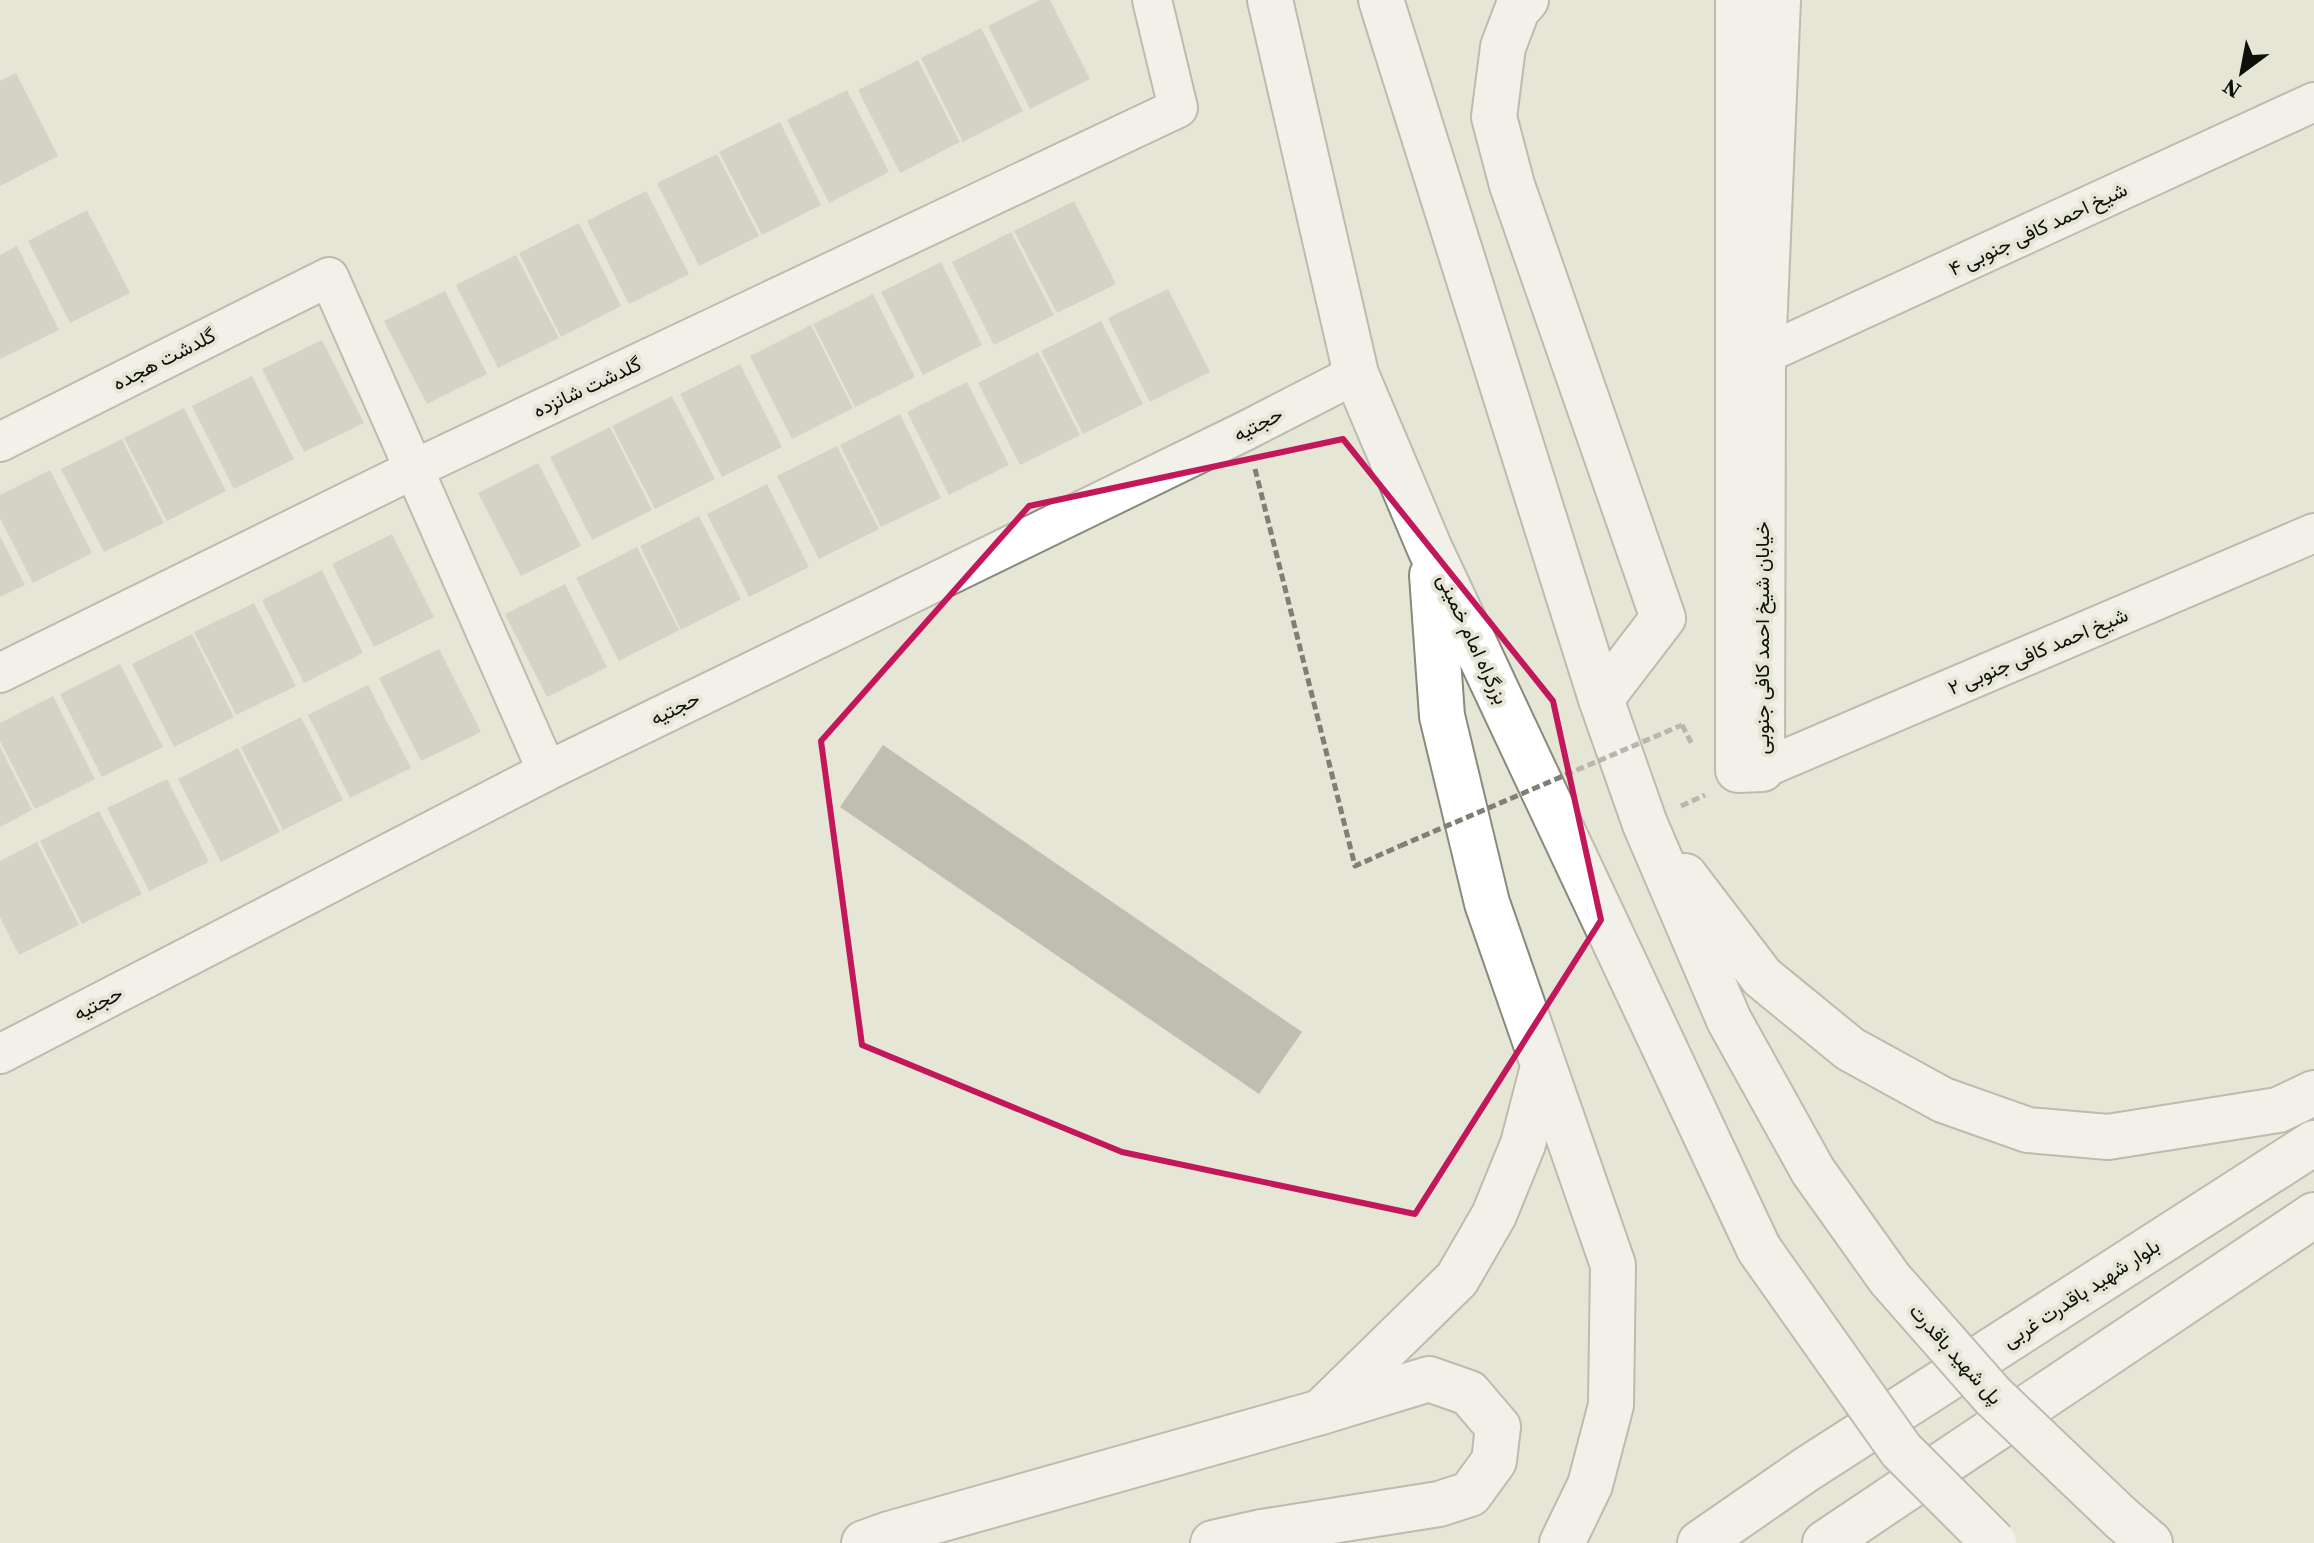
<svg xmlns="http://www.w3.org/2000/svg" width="2314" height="1543" font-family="'Source Serif 4',Vazirmatn,serif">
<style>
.building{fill:#bfbfb1}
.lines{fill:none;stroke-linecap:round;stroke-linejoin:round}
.street-casing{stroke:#8a8a7c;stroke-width:42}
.secondary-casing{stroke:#8a8a7c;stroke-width:48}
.highway-casing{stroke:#8a8a7c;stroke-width:48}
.path{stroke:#7f7f75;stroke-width:5;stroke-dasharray:8 4;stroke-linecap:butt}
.street{stroke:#fff;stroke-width:38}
.secondary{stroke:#fff;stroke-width:44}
.highway{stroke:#fff;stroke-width:44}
.highway-bridge-casing{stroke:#8a8a7c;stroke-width:48;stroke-linecap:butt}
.path-bridge{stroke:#7f7f75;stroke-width:5;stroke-dasharray:8 4;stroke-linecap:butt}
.highway-bridge{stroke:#fff;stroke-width:44}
.marked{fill:none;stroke:#c2185b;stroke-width:6;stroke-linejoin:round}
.labels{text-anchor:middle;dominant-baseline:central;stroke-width:8;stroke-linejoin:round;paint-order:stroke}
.street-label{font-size:20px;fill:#10100b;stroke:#e6e6d7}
</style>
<rect width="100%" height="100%" fill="#e6e6d7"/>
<path class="building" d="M1040,0H1050L1090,79L1030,109L988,26Z
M981,28L1023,111L963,142L921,58Z
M918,60L960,142L900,173L858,90Z
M16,73L58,156L0,186V81Z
M847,90L889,172L829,203L787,120Z
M780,122L821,205L762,235L719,152Z
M717,154L759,236L699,266L657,183Z
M646,191L689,274L629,304L587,221Z
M1074,201L1116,284L1057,313L1014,231Z
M87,210L130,293L70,323L28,241Z
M579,223L621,306L561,337L519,253Z
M1011,232L1054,315L994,345L952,262Z
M17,246L59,330L0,359V255Z
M516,255L559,338L498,368L456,285Z
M941,262L982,345L923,375L881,292Z
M1168,289L1210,372L1150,402L1108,318Z
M445,291L487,374L427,404L384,321Z
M873,294L915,377L855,407L813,324Z
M1101,321L1143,404L1083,434L1041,351Z
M811,325L853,408L792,439L750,356Z
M322,340L364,423L304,452L262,369Z
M1038,352L1080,435L1020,465L978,383Z
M740,364L782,447L722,477L680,394Z
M252,376L294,459L234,489L192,406Z
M967,382L1009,465L949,495L907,412Z
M672,396L715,479L655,509L612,426Z
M184,408L226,491L167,521L124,438Z
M900,414L941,498L881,527L840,445Z
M610,427L652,510L592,540L550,457Z
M122,439L164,523L104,552L61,469Z
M837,446L879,529L819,559L777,476Z
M538,463L581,546L521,576L478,493Z
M50,470L92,553L33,583L0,518V495Z
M767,484L809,567L749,597L707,514Z
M699,516L741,599L681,630L640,546Z
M392,534L434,617L374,647L332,564Z
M0,536L25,585L0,597Z
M637,547L679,630L619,661L576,578Z
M322,570L363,653L304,683L262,600Z
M565,584L607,667L547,697L505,614Z
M254,603L296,686L236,715L194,632Z
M192,634L234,717L174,747L132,664Z
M439,649L481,732L421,761L379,678Z
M120,664L163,747L102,777L60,694Z
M368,685L411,768L350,798L308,715Z
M53,696L95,779L35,809L0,741V723Z
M301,717L343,800L283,830L241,747Z
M883,745L1302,1032L1259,1094L840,807Z
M0,747L32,810L0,827Z
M238,748L280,832L221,862L178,779Z
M167,779L209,862L149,891L107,808Z
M99,811L142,894L82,924L40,841Z
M37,842L79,925L19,955L0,917V861Z"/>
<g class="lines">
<g class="street-casing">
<path id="street" d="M1763,355L2314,102
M0,442L329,277L547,771
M0,673L414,469L1178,108L1152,0
M1762,769L2314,533
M0,1054L547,771L1245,431L1356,374"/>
</g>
<g class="secondary-casing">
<path id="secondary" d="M1526,0L1517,10L1503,47L1494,117L1512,185L1663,618L1601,699
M1738,0V770L1762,769L1763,355L1778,0
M864,1543L889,1534L1321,1412L1429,1379L1469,1393L1498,1427L1494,1461L1470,1494L1439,1504L1262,1532L1213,1543
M1700,1543L1807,1469L2314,1143
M1825,1543L2314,1215"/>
</g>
<g class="highway-casing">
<path id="highway" d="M1270,0L1356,374L1430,549L1759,1249
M1381,0L1601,699L1645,824L1729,1020L1813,1171
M1432,575L1442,716L1487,903L1613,1265L1611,1405L1590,1485L1562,1543
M1685,876L1762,977L1850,1049L1943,1100L2028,1130L2108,1137L2278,1110L2314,1093
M1321,1412L1457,1279L1494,1215L1523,1144L1543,1067
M2121,1518L2150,1543
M1262,1532L1301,1543"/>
</g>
<path class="path" d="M1255,469L1355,866L1400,846
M1682,725L1693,746
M1681,806L1705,795"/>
<use href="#street" class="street"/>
<use href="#secondary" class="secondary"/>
<use href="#highway" class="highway"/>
<g class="highway-bridge-casing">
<path id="highway-bridge" d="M1813,1171L1890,1279L1993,1396L2121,1518
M1759,1249L1901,1450L1994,1543"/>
</g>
<path class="path-bridge" d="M1400,846L1682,725"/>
<use href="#highway-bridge" class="highway-bridge"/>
</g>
<path d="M0 0H2314V1543H0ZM1343,439L1553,701L1601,920L1415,1214L1122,1152L862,1045L821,741L1029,506Z" fill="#e6e6d7" fill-opacity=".55" fill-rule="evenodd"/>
<path class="marked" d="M1343,439L1553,701L1601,920L1415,1214L1122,1152L862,1045L821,741L1029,506Z"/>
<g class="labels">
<g class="street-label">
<text transform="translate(2038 229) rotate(-25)">شیخ احمد کافی جنوبی ۴</text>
<text transform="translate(164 359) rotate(-27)">گلدشت هجده</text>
<text transform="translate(587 387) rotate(-25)">گلدشت شانزده</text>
<text transform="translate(1258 424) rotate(-27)">حجتیه</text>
<text transform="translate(1762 638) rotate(-90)">خیابان شیخ احمد کافی جنوبی</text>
<text transform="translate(1473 639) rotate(65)">بزرگراه امام خمینی</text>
<text transform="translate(2038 651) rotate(-23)">شیخ احمد کافی جنوبی ۲</text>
<text transform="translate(675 708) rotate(-26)">حجتیه</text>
<text transform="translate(98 1003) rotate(-27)">حجتیه</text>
<text transform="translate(2081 1293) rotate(-33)">بلوار شهید باقدرت غربی</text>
<text transform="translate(1956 1354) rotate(48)">پل شهید باقدرت</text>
</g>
</g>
<g transform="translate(2242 72) rotate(212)" stroke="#e6e6d7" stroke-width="6" paint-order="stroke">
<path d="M0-6L14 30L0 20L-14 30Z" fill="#10100b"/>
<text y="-12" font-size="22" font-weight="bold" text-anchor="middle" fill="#10100b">N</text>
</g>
</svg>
